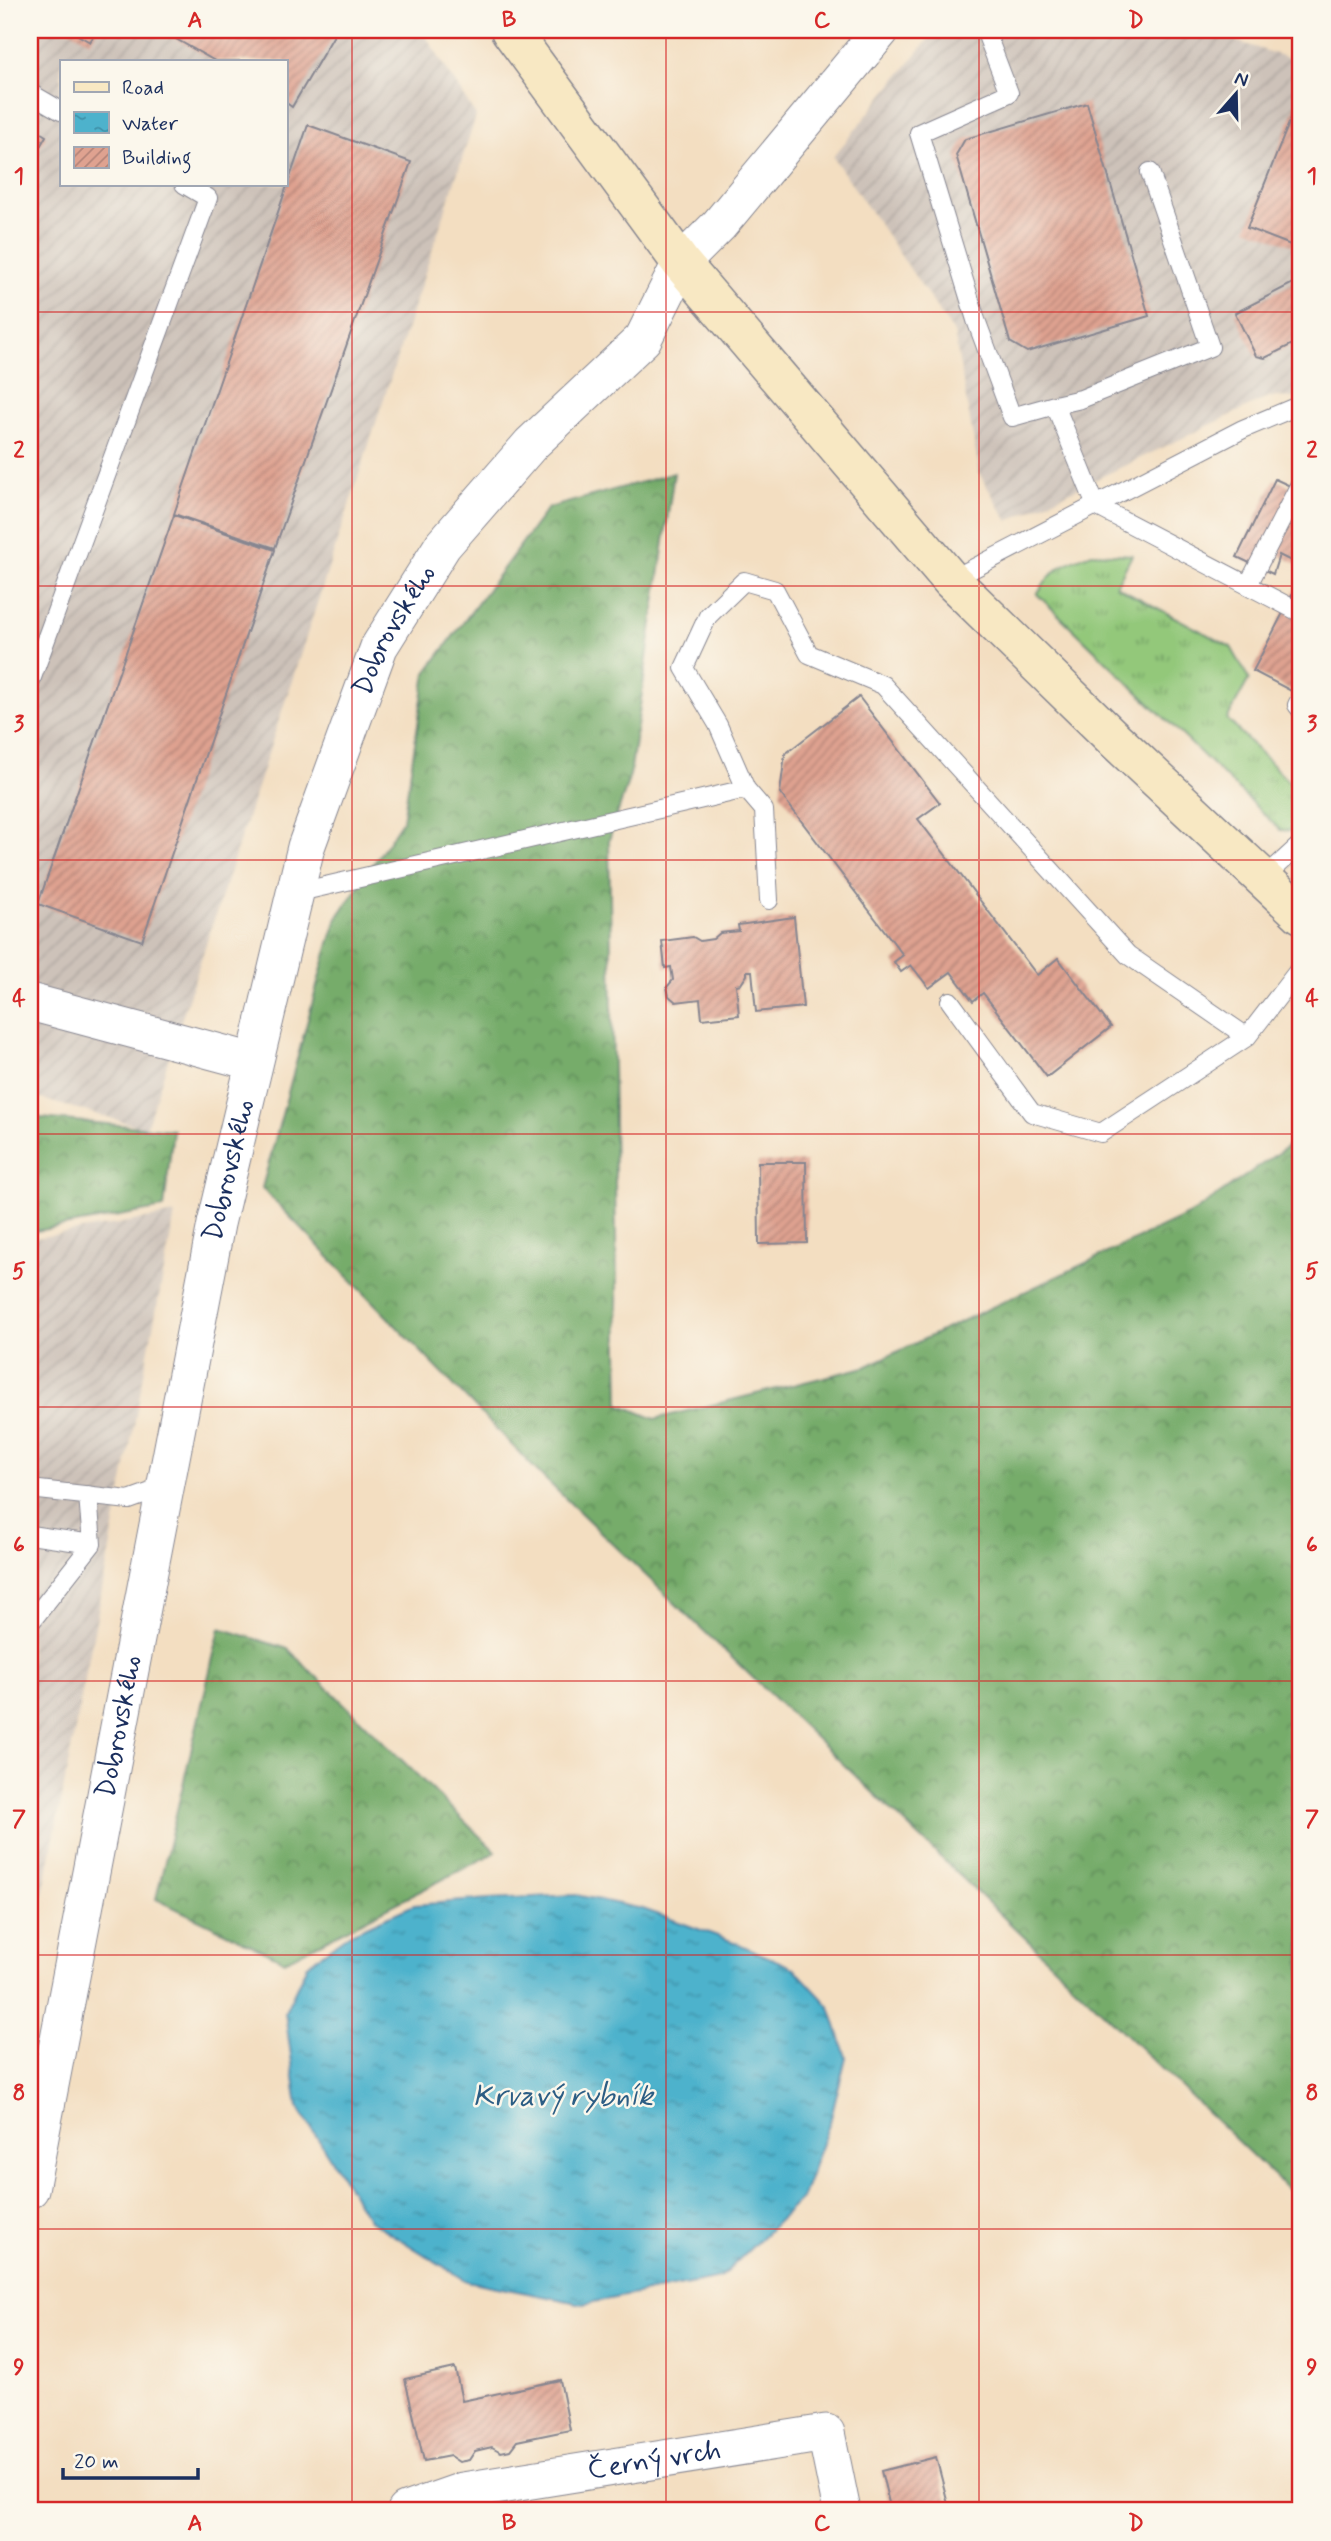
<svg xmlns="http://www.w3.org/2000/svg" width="1331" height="2541" font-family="Mynerve,sans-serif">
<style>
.industrial{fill:url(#industrial-furrows);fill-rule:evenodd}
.grass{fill:url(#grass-tufts);stroke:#577c6c;stroke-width:2}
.forest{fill:url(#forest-crowns);stroke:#486e64;stroke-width:2}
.water{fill:url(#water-ripples);stroke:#347095;stroke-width:2}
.building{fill:url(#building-hatch)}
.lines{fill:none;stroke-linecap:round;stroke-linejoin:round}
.lane-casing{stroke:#878690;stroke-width:20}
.street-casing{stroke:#878690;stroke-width:39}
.secondary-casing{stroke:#878690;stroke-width:41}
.lane{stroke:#fff;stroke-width:18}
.street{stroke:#fff;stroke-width:37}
.secondary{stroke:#f8e8c3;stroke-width:38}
.grid{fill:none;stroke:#d62828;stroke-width:2;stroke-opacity:0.55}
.labels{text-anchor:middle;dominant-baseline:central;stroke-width:5;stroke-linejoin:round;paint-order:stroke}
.street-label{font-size:28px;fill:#1b2f5e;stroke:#fbf7ec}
.water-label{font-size:30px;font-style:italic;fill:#2c5d84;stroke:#fbf7ec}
.neatline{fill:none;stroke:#d62828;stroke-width:2.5}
.grid-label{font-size:23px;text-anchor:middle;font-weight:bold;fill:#d62828}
</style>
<defs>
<pattern id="industrial-furrows" width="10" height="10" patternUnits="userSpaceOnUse" patternTransform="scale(1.75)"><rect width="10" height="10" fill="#cdc2b9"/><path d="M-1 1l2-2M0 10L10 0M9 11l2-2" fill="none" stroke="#afa7a1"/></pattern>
<pattern id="grass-tufts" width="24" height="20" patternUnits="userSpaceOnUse" patternTransform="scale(1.75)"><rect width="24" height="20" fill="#93c87a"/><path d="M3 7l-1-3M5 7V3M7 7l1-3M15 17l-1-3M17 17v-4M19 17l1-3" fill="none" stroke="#77a367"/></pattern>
<pattern id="forest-crowns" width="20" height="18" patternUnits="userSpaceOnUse" patternTransform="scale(1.75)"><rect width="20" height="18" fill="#76ac6a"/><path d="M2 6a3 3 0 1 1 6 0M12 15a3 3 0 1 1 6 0" fill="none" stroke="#608c5a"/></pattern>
<pattern id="water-ripples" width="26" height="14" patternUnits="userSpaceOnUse" patternTransform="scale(1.75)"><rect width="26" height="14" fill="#4db2cc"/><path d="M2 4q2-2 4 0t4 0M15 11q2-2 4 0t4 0" fill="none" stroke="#3f91a9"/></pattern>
<pattern id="building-hatch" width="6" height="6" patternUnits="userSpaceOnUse" patternTransform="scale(1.75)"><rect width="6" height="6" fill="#dfa290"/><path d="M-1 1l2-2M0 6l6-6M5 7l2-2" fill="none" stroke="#b48479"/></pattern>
</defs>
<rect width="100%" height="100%" fill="#fbf7ec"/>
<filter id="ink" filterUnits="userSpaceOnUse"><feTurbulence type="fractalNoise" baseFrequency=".0143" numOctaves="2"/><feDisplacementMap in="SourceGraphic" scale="14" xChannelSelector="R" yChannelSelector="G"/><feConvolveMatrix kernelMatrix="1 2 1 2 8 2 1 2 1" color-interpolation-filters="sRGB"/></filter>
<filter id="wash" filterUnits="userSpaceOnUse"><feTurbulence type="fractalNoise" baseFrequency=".00686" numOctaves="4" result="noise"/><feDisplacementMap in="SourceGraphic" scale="28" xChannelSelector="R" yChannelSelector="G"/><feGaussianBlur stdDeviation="1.57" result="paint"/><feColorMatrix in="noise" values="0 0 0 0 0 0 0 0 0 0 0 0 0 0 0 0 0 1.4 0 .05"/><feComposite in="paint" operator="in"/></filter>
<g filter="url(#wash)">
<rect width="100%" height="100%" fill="#f3dec1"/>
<path class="industrial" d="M30,30H422L476,116L146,1128L30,1096ZM61,61H285V184H61Z
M936,30H1201L1301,62V398L1269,397L1008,521L980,475L954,333L833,157Z
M175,1214L30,1961V1239Z"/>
<path class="grass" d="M1092,553L1132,555L1116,586L1231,647L1249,679L1227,719L1293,786L1301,800V825L1293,831L1280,830L1037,594C1054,567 1063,564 1092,553Z"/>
<path class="forest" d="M674,473L630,775L609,840L619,1404L655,1419L865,1367L1194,1212L1301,1137V2202L542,1476L262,1188L326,953L337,918L403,820L426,673L548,508Z
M30,1117L173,1130L164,1208L30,1232Z
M220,1628L288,1649L496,1852L285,1961L156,1899Z"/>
<path class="water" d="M576,1895L643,1909L734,1942L794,1968L830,2007L846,2057L830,2122L801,2199L720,2278L583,2304L467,2281L369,2220L298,2107L285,2012L307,1965L350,1933L414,1905L488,1899Z"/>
<g id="blocks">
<path class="building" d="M69,30H97L90,42Z
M160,30H337L292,107L285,102V61H215Z
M1301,93V249L1247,228Z
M1087,103L1149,316L1027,352L1010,342L956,155L965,139Z
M308,125L411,162L275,548L174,514Z
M30,126L46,136L30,164Z
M1299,280L1301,285V340L1265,358L1256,356L1235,313Z
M1275,479L1301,491V566L1279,555L1273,574L1237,557Z
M174,515L275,550L142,941L38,904Z
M1301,578V696L1253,671Z
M859,697L940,803L918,819L1037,975L1058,958L1111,1027L1047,1077L983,993L973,1001L951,972L929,988L911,965L901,972L894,962L903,955L780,793L785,754Z
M794,917L803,1007L756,1012L752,971H747V975L741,984L736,985L739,1015L702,1019L700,999L676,1002L669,996L667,987L673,980L671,967L665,968L662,941L693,937L700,941L713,939L720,933L739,931L738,925Z
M758,1162H806L807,1243L759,1244Z
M455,2368L462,2401L560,2380L570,2430L517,2441L510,2450L501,2452L492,2447L475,2451L469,2460L459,2462L450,2456L424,2461L405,2379Z
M936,2457L950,2511H891L881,2471Z"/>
</g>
</g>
<g filter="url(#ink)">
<use href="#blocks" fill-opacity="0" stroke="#878690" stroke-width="2"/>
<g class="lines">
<g class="lane-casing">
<path id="lane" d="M985,30L1009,93L919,133L976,320L1012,417L1055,405
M30,93L61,111
M1150,172L1210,347L1081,399L1055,405L1096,506L1301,613
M951,580L1243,429L1293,408L1301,412
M1248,585L1301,482
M30,683L208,198L184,184
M1301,697L1297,705L1301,710
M746,789L718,725L684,668L708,616L744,581L775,590L809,654L883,685L1128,955L1247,1037
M1263,879L1301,844
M295,893L746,789L764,810L769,900
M950,1001L1032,1113L1101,1133L1247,1037L1301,967
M30,1489L129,1500L165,1487
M30,1535L92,1544
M30,1623L92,1544L88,1495"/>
</g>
<g class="street-casing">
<g id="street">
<path d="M30,1002L254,1062"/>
<path id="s1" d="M30,2189L216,1224L306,847L379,647L443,545L531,444L643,339L681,263L719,225L881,30"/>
<path id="s2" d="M406,2511L463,2491L826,2433L842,2511"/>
</g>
</g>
<g class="secondary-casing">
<path id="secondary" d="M510,30L681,263L951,580L1113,738L1301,914"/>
</g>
<use href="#lane" class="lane"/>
<use href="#street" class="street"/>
<use href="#secondary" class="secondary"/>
</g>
</g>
<path class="grid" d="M352,30V2511M666,30V2511M979,30V2511M30,312H1301M30,586H1301M30,860H1301M30,1134H1301M30,1407H1301M30,1681H1301M30,1955H1301M30,2229H1301"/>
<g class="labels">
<g class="street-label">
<text stroke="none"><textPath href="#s1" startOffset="1605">Dobrovského</textPath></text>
<text stroke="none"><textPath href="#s1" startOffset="1038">Dobrovského</textPath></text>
<text stroke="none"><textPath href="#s1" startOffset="471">Dobrovského</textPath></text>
<text stroke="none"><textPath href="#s2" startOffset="254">Černý vrch</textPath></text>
</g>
<g class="water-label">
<text x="563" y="2096">Krvavý rybník</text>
</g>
</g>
<rect width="1331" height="2541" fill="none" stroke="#fbf7ec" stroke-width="77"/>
<rect x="60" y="60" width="228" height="126" fill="#fbf7ec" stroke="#a1a7b3" stroke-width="2"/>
<rect x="74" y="82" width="35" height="10" fill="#f8e8c3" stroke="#a1a7b3" stroke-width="2"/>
<text x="122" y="94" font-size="21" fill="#1b2f5e">Road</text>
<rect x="74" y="112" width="35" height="21" fill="url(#water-ripples)" stroke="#a1a7b3" stroke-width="2"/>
<text x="122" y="130" font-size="21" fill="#1b2f5e">Water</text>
<rect x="74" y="147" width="35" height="21" fill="url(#building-hatch)" stroke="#a1a7b3" stroke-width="2"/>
<text x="122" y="164" font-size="21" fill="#1b2f5e">Building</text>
<g transform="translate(1236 94) rotate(20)" stroke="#fbf7ec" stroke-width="5" paint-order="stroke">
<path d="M0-5L12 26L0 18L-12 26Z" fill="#1b2f5e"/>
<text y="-10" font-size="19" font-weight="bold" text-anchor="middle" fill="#1b2f5e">N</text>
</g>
<path d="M63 2468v10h135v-10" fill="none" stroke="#1b2f5e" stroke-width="3.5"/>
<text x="74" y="2468" font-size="21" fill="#1b2f5e" stroke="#fbf7ec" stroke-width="5" paint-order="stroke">20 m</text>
<rect x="38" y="38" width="1254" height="2464" class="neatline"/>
<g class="grid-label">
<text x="195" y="27">A</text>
<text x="509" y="27">B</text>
<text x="822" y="27">C</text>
<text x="1136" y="27">D</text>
<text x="19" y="183">1</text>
<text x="1312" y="183">1</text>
<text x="19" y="457">2</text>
<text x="1312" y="457">2</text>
<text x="19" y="731">3</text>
<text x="1312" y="731">3</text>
<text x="19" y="1005">4</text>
<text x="1312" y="1005">4</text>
<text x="19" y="1278">5</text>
<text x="1312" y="1278">5</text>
<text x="19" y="1552">6</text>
<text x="1312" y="1552">6</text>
<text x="19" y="1826">7</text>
<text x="1312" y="1826">7</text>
<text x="19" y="2100">8</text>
<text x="1312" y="2100">8</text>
<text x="19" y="2374">9</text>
<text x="1312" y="2374">9</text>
<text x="195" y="2530">A</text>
<text x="509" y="2530">B</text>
<text x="822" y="2530">C</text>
<text x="1136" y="2530">D</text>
</g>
</svg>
